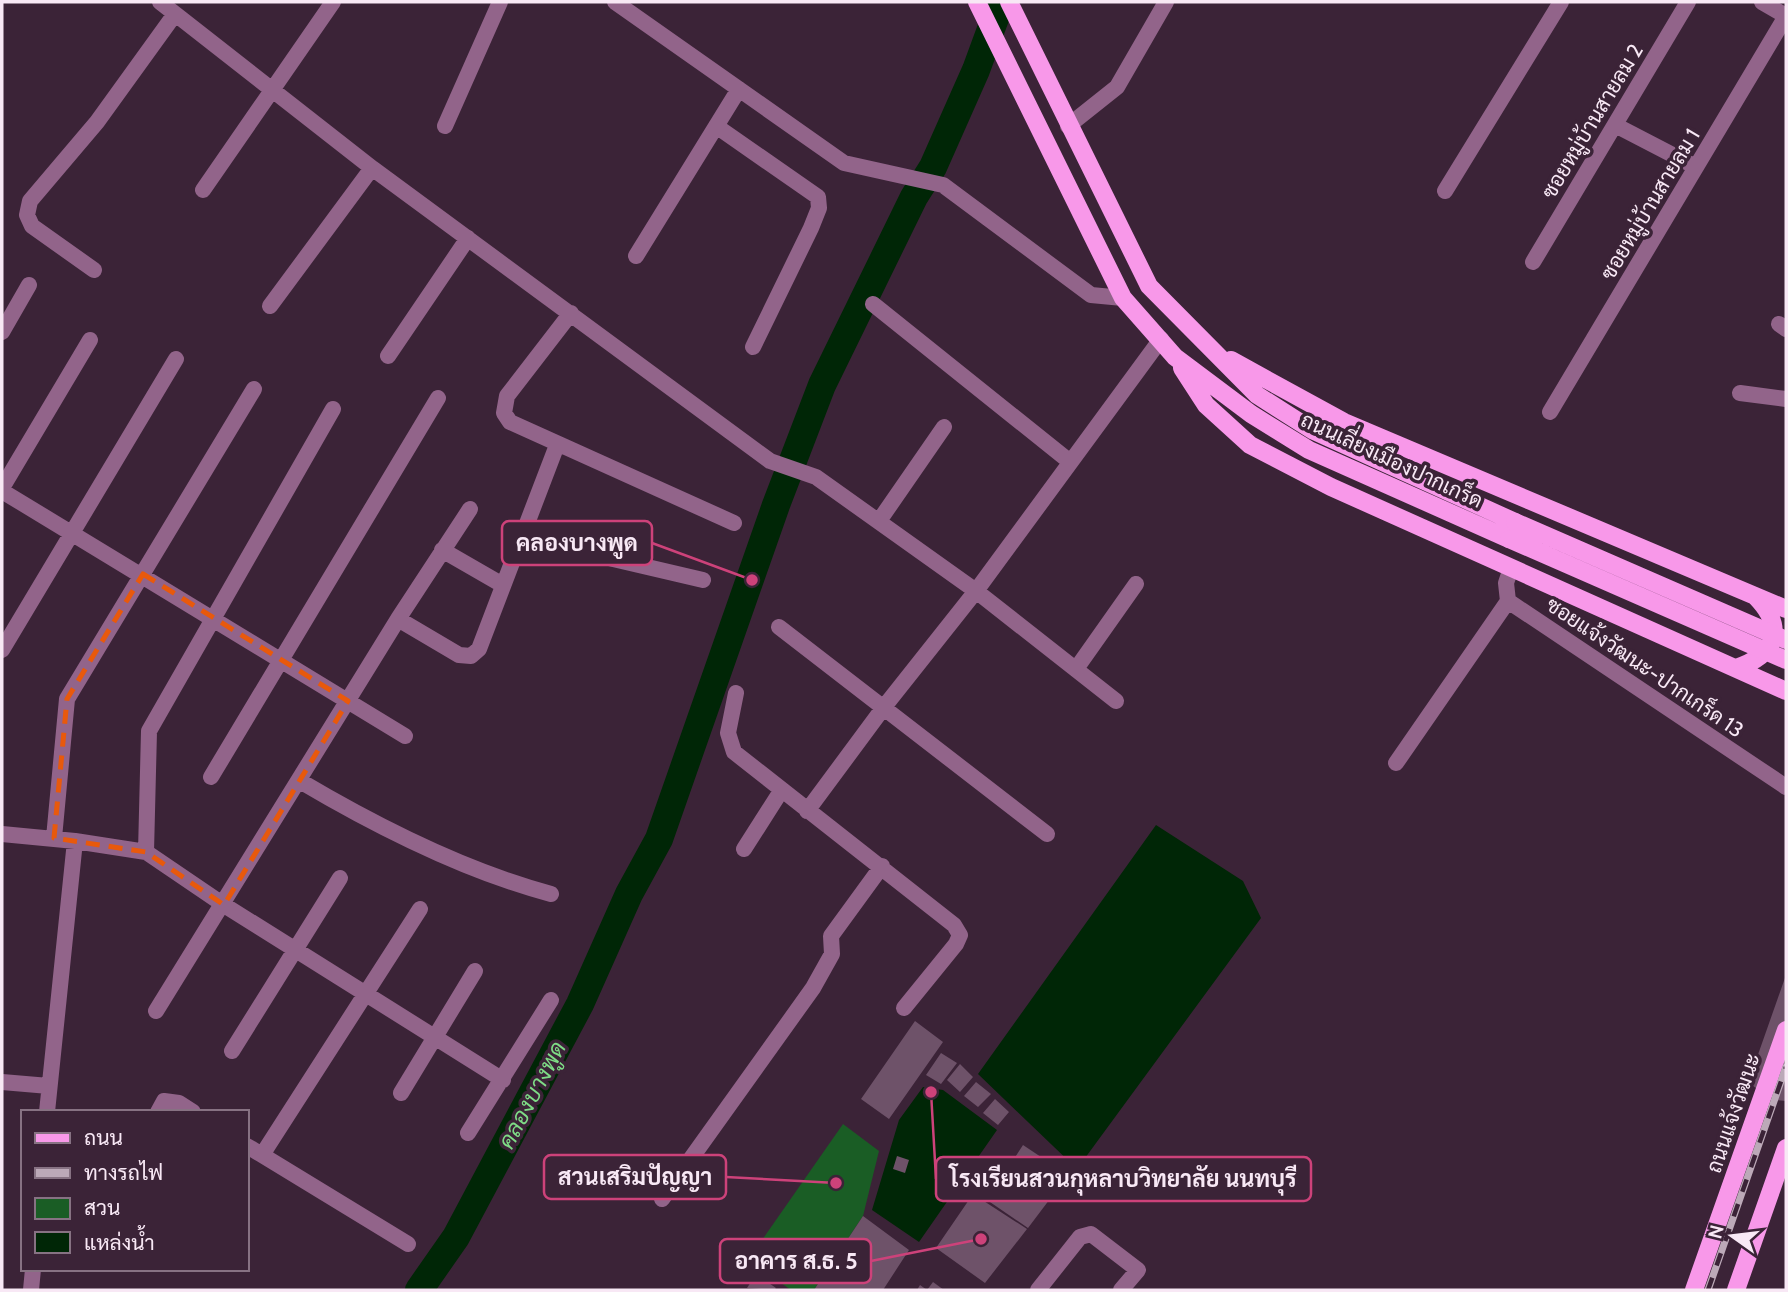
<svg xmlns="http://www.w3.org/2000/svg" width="1788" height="1292" font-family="Cabin,Sarabun,sans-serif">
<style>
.green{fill:#1a5d25}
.water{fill:#002606}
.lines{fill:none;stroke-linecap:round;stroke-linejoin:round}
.river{stroke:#002606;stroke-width:28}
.building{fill:#6e5269}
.minor{stroke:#92648a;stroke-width:16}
.major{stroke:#f898e9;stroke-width:18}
.rail-casing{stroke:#bca9b8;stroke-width:7}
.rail{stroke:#3b2337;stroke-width:4.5;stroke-dasharray:13;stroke-linecap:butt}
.major-bridge{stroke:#f898e9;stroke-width:18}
.marked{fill:none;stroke:#e8590c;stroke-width:5;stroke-dasharray:14 9;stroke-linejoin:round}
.labels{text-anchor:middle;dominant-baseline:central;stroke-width:7;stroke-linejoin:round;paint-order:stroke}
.street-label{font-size:21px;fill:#f8e8f5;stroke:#3b2337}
.water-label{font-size:23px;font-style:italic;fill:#7edc86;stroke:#3b2337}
.leader{fill:none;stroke:#cd427a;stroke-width:2.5}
.callout-dot{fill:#cd427a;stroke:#3b2337;stroke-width:2.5}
.callout{fill:#3b2337;stroke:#cd427a;stroke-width:2.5}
.callout-label{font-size:23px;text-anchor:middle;font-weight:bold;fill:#f8e8f5}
</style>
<rect width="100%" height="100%" fill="#3b2337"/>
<path class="green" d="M843,1124L879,1151L863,1216L814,1290H791L748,1260Z"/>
<path class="water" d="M1156,825L1243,881L1261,918L1077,1169L978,1074Z
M923,1087L943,1090L997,1130L919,1242L872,1210L899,1120Z"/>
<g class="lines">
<path class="river" d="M419,1290L456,1237L580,1004L629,894L659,839L776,505L822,385L914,197L933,167L976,70L1001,2"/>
</g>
<path class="building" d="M1786,975V1101L1775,1100L1748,1083Z
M915,1021L943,1042L889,1119L861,1099Z
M941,1053L957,1063L941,1084L926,1075Z
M960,1064L973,1077L960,1092L947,1080Z
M976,1082L991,1094L978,1107L964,1096Z
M995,1099L1009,1112L998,1125L983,1113Z
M1023,1145L1068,1175L1028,1228L987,1200Z
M897,1156L909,1160L905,1173L893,1169Z
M973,1194L1027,1229L985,1283L936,1248Z
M863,1216L909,1250L883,1290H814Z
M756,1274L776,1288L774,1290L747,1288Z
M933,1282L944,1290H917L920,1285L927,1290Z"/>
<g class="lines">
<path class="minor" d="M160,2L372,168L770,461L816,477L976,591L1116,701
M615,2L844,163L943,185L1091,295L1123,298
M1762,2L1786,16
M1615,125L1696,167
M445,126L500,2
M716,126L818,197L819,208L811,228L753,347
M1068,126L1117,87L1166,2
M203,190L333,2
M1445,191L1561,2
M636,256L739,89
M1533,262L1688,2
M94,270L32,226L27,215L30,201L97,122L175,14
M873,304L1069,461
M270,306L372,168
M571,313L507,396L504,413L510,422L734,523
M1779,324L1786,329
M2,332L29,285
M388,356L468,238
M1740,393L1786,399
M1550,412L1786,16
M2,488L90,340
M2,491L405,736
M879,521L944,427
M519,537L703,580
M442,550L501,584
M1511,568L1506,583L1508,601L1786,787
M398,619L459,655L471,656L479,649L557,445
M779,627L1047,834
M2,650L176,359
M1076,669L1136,584
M736,693L728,733L734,752L954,925L960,935L956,944L904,1008
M1396,763L1508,601
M211,777L438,398
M300,781C376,826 465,871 551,894
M807,811L884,707L976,591L1161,339
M2,834L75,841L146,852L224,905L503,1080
M54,838L67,699L254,389
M744,849L781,791
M146,852L149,731L333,409
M156,1011L398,619L470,509
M232,1051L340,878
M2,1082L49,1086
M401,1093L475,971
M47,1112L75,841
M158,1112L164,1101L179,1103L193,1112
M468,1133L551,1000
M247,1146L262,1155L420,909
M262,1155L408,1244
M662,1199L813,988L832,954L831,936L882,866
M31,1290L33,1269
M1038,1290L1080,1237L1091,1234L1138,1270L1121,1290"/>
<path class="major" d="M977,2L1123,298L1175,357L1251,414L1309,450L1509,539
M1009,2L1149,286L1257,395L1312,430L1515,522
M1231,360L1344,422L1786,609
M1182,368L1206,405L1250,445L1331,487L1786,691
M1736,668C1775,655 1787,629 1756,597
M1694,1290L1786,1030
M1736,1290L1786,1148"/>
<g class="rail-casing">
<path id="rail" d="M1708,1290L1786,1067"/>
</g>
<use href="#rail" class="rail"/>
<path class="major-bridge" d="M1515,522L1786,640
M1509,539L1786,660"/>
</g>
<path class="marked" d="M143,574L348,701L224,905L146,852L54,838L67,699Z"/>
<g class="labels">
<g class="street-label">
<text transform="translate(1592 121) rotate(-59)">ซอยหมู่บ้านสายลม 2</text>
<text transform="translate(1650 204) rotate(-59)">ซอยหมู่บ้านสายลม 1</text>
<text transform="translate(1392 460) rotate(25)">ถนนเลี่ยงเมืองปากเกร็ด</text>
<text transform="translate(1645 667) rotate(34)">ซอยแจ้งวัฒนะ-ปากเกร็ด 13</text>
<text transform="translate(1733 1113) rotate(-71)">ถนนแจ้งวัฒนะ</text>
</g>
<g class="water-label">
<text transform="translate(532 1095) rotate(-62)">คลองบางพูด</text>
</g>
</g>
<path class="leader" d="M752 580L652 543M836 1183L726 1177M931 1092L936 1179M981 1239L871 1261"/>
<g class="callout-dot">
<circle cx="752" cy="580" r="7"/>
<circle cx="836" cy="1183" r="7"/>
<circle cx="931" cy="1092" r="7"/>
<circle cx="981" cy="1239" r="7"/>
</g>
<g class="callout">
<rect x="502" y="521" width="150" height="44" rx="7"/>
<rect x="544" y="1155" width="182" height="44" rx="7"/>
<rect x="936" y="1157" width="375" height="44" rx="7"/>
<rect x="720" y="1239" width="151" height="44" rx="7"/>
</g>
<g class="callout-label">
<text x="577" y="551">คลองบางพูด</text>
<text x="635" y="1185">สวนเสริมปัญญา</text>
<text x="1123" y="1187">โรงเรียนสวนกุหลาบวิทยาลัย นนทบุรี</text>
<text x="796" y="1269">อาคาร ส.ธ. 5</text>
</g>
<rect width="1788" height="1292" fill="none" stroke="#f8e8f5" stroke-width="7"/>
<rect x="21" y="1110" width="228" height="161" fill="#3b2337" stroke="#877283" stroke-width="2"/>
<rect x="35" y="1133" width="35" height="10" fill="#f898e9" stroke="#877283" stroke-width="2"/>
<text x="84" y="1145" font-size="21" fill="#f8e8f5">ถนน</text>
<rect x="35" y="1168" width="35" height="10" fill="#bca9b8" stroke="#877283" stroke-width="2"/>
<text x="84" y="1180" font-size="21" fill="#f8e8f5">ทางรถไฟ</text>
<rect x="35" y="1198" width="35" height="21" fill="#1a5d25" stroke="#877283" stroke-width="2"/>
<text x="84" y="1215" font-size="21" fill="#f8e8f5">สวน</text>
<rect x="35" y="1232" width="35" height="21" fill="#002606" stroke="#877283" stroke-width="2"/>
<text x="84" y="1250" font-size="21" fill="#f8e8f5">แหล่งน้ำ</text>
<g transform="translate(1732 1236) rotate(284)" stroke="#3b2337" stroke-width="5" paint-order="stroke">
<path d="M0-5L12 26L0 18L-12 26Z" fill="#f8e8f5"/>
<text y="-10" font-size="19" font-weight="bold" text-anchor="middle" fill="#f8e8f5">N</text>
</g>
</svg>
